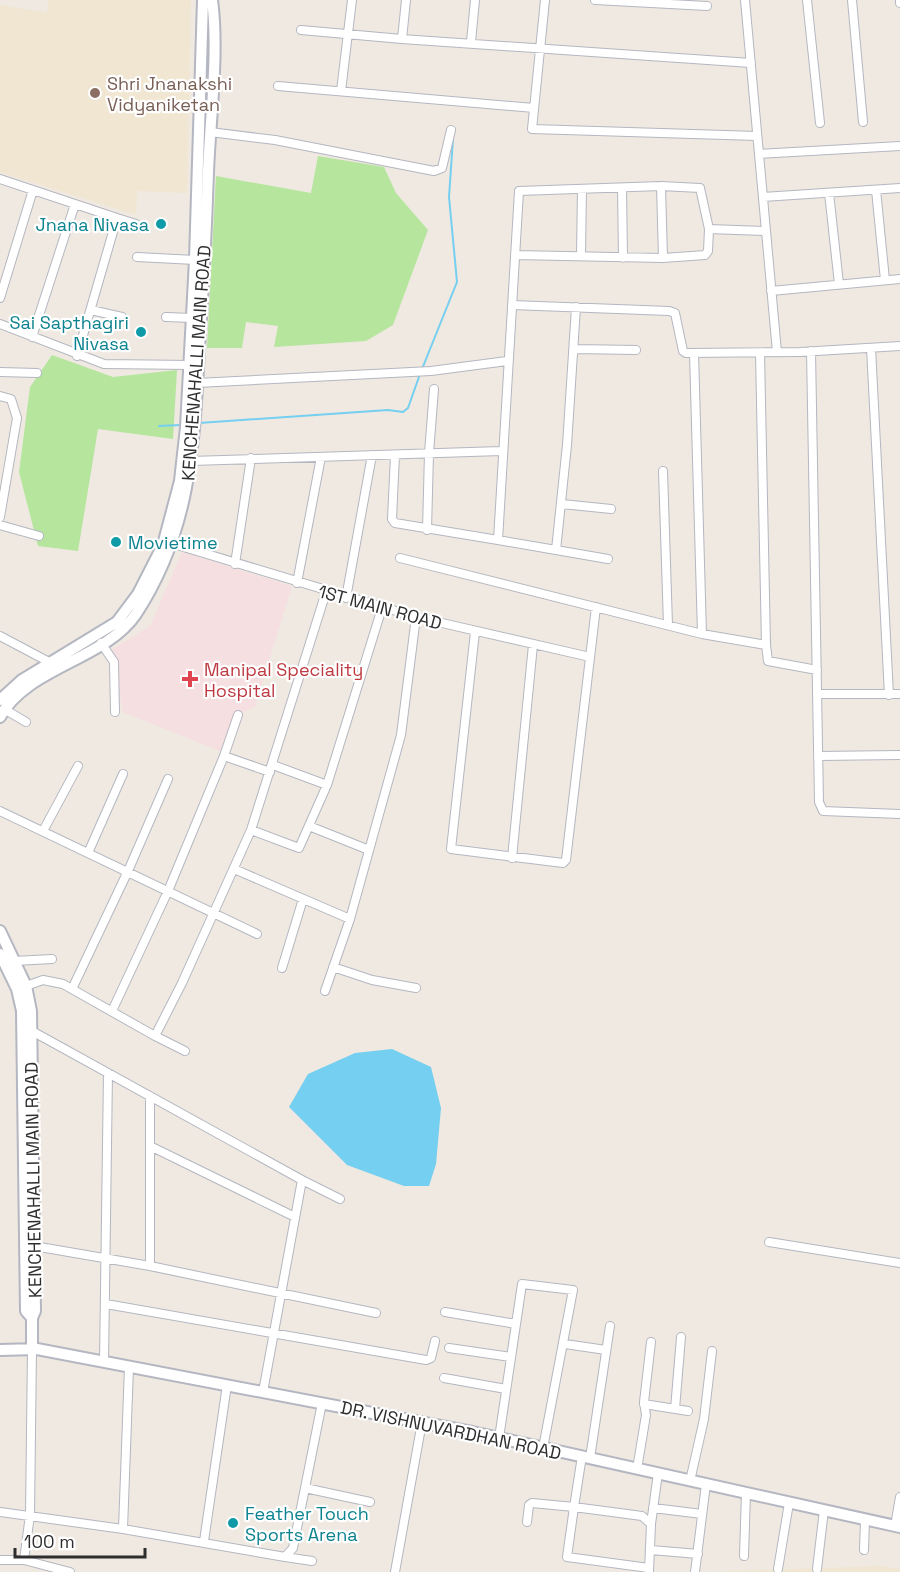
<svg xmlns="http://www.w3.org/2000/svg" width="900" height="1572" font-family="'Space Grotesk',sans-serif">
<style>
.education{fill:#f0e6d1}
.medical{fill:#f5dfe0}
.green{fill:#b6e59e}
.water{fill:#75cff0}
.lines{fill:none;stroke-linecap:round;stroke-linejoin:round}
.stream{stroke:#75cff0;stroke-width:2}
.minor-casing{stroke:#b4b7c1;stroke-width:10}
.secondary-casing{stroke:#b4b7c1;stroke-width:14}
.minor{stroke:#fff;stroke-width:8}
.secondary{stroke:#fff;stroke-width:10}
.education-dot{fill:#8d6e63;stroke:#fff;stroke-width:2}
.culture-dot{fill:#0f9aa8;stroke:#fff;stroke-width:2}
.health-dot{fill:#e0444e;stroke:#fff;stroke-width:2}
.labels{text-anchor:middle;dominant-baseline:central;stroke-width:4.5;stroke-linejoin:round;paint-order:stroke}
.education-label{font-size:18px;fill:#785e54;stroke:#fff;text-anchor:start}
.culture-label{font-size:18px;fill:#0d838f;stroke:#fff;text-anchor:end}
.street-label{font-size:18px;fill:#2e2e2e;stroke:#fff}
.health-label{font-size:18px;fill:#be3a42;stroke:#fff;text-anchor:start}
</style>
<rect width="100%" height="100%" fill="#efe9e1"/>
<path class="education" d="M48,0H191L187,193L137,191L136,215L0,172V5L47,13Z
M881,1566L900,1569V1572H709Z"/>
<path class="medical" d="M182,552L292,586L255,707L236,715L222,752L123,712L111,650L150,626Z"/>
<path class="green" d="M318,156L384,167L396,193L428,230L393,325L366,341L274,347L278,326L246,322L242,348H207L216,176L311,193Z
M52,355L113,377L177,370L173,439L98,429L78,551L38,546L19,472L30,387Z"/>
<path class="water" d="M392,1049L431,1067L441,1108L436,1164L429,1186H404L347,1165L289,1107L308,1074L355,1053Z"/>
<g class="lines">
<path class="stream" d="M422,369L457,282L449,197L453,139
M199,423L388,410L403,412L408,408L420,374
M159,426L181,425"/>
<g class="minor-casing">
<path id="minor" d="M545,0L532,129L757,136
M595,0L707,6
M745,0L777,352
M807,0L820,123
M852,0L863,122
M900,0V3
M301,30L402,39L406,0
M402,39L751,63
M471,42L475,0
M278,86L534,108
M341,91L352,0
M210,132L275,140L434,171L442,168L451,130
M759,154L900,146
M0,179L117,218L77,356
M661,186L700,188L709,229L766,231
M622,188L623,258
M876,190L885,280
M829,193L839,284
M763,197L900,188
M117,218L136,224
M515,255L663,258L705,255L708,251L709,229
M581,255L582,189
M137,257L195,260
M771,291L900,279
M0,298L33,190
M512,305L669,311L675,313L683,351L686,353L800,352L900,346
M576,307L567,445L556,550L498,540L519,191L661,186L663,258
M91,310L122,317
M166,317L192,318
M0,324L104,364L192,365
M32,337L75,204
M871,348L889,695
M574,349L636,350
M811,351L819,802L823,811L900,814
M694,353L702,634
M760,353L766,645
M0,372L37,373
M197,383L431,371L507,361
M0,396L11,399L17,418L0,517
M395,455L392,519L395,523L498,540
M191,461L501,451
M663,471L668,625
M562,504L611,509
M0,525L39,536
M427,530L429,453L434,389
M167,542L416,617L590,657
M556,550L608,559
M400,558L702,634L766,645L768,661L817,670
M235,564L251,458
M297,583L321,457
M346,598L372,455
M475,632L451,849L563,863L566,860L596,607
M0,636L51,663
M101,643L114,662L115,712
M817,694H900
M4,709L26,722
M224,756L238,715
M818,756L900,755
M273,765L327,785
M0,811L257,934
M309,826L369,850
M251,830L299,848L327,785L382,608
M43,831L78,766
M88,853L123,774
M512,858L533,645
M234,869L350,919
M14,961L52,959
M333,967L372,980L416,988
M282,968L303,899
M26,986L43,980L63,984L155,1036L182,983L251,830L326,592
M72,989L128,871L168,779
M325,991L350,919L401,735L416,617
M112,1011L168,891L224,756L270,772
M30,1030L302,1180L263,1392
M155,1036L185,1051
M150,1146L295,1217
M302,1180L340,1199
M769,1242L900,1263
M34,1246L150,1266L376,1313
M150,1266V1096
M106,1304L426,1360L431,1358L435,1341
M445,1312L516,1324
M565,1344L606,1350
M449,1348L511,1357
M32,1349L30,1515L24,1560L70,1572
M104,1362L108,1073
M444,1378L506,1389
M644,1404L688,1411
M675,1409L681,1337
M499,1438L522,1284L573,1290L543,1448
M582,1456L574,1507L642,1516L651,1524L649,1571
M590,1458L610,1326
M637,1469L646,1415L644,1402L651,1342
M690,1481L704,1419L712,1351
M305,1488L370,1502
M653,1508L702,1514
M0,1512L123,1529L285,1557L293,1548L322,1403
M527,1522L529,1505L532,1503L574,1507L567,1557L649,1568
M651,1524L658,1473
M895,1526L900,1497
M123,1529L129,1367
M204,1541L227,1385
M651,1550L698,1554
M864,1550L865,1520
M744,1556L746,1493
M285,1557L312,1561
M0,1560H24
M778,1569L789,1503
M817,1569L824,1510
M395,1572L422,1422
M695,1572L706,1484"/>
</g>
<g class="secondary-casing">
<path id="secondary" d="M0,700L22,680L117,622L138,594L163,545L180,481L186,427L195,260L203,0
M0,717C27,667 105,660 136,614C191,530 194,446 199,349C203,290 206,231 208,172C210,120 219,51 212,0
M0,931L26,986L31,1011L35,1311L32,1318V1349
M0,954L17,989L22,1011L26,1311L32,1318
M0,1350L37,1349L472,1432L900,1527"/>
</g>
<use href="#minor" class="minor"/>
<use href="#secondary" class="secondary"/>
</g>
<circle class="education-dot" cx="95" cy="93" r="6"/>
<g class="culture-dot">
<circle cx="161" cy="224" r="6"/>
<circle cx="141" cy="332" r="6"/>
<circle cx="116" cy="542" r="6"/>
<circle cx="233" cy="1523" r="6"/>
</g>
<path class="health-dot" d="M187 670h6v6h6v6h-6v6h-6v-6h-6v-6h6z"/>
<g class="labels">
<g class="education-label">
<text x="107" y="83">Shri Jnanakshi<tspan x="107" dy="21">Vidyaniketan</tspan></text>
</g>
<g class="culture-label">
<text x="149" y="224">Jnana Nivasa</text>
<text x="129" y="322">Sai Sapthagiri<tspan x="129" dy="21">Nivasa</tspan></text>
<text x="128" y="542" text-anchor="start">Movietime</text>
<text x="245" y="1513" text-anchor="start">Feather Touch<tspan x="245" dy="21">Sports Arena</tspan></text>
</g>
<g class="street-label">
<text transform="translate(196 363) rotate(-86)">KENCHENAHALLI MAIN ROAD</text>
<text transform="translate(380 607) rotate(15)">1ST MAIN ROAD</text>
<text transform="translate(33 1180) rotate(-91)">KENCHENAHALLI MAIN ROAD</text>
<text transform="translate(451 1430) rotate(12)">DR. VISHNUVARDHAN ROAD</text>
</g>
<g class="health-label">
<text x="204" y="669">Manipal Speciality<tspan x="204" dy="21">Hospital</tspan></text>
</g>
</g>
<path d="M15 1548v9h130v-9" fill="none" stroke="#2e2e2e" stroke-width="3"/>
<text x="24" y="1548" font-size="18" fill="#2e2e2e" stroke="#ffffff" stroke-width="4.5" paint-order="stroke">100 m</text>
</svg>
